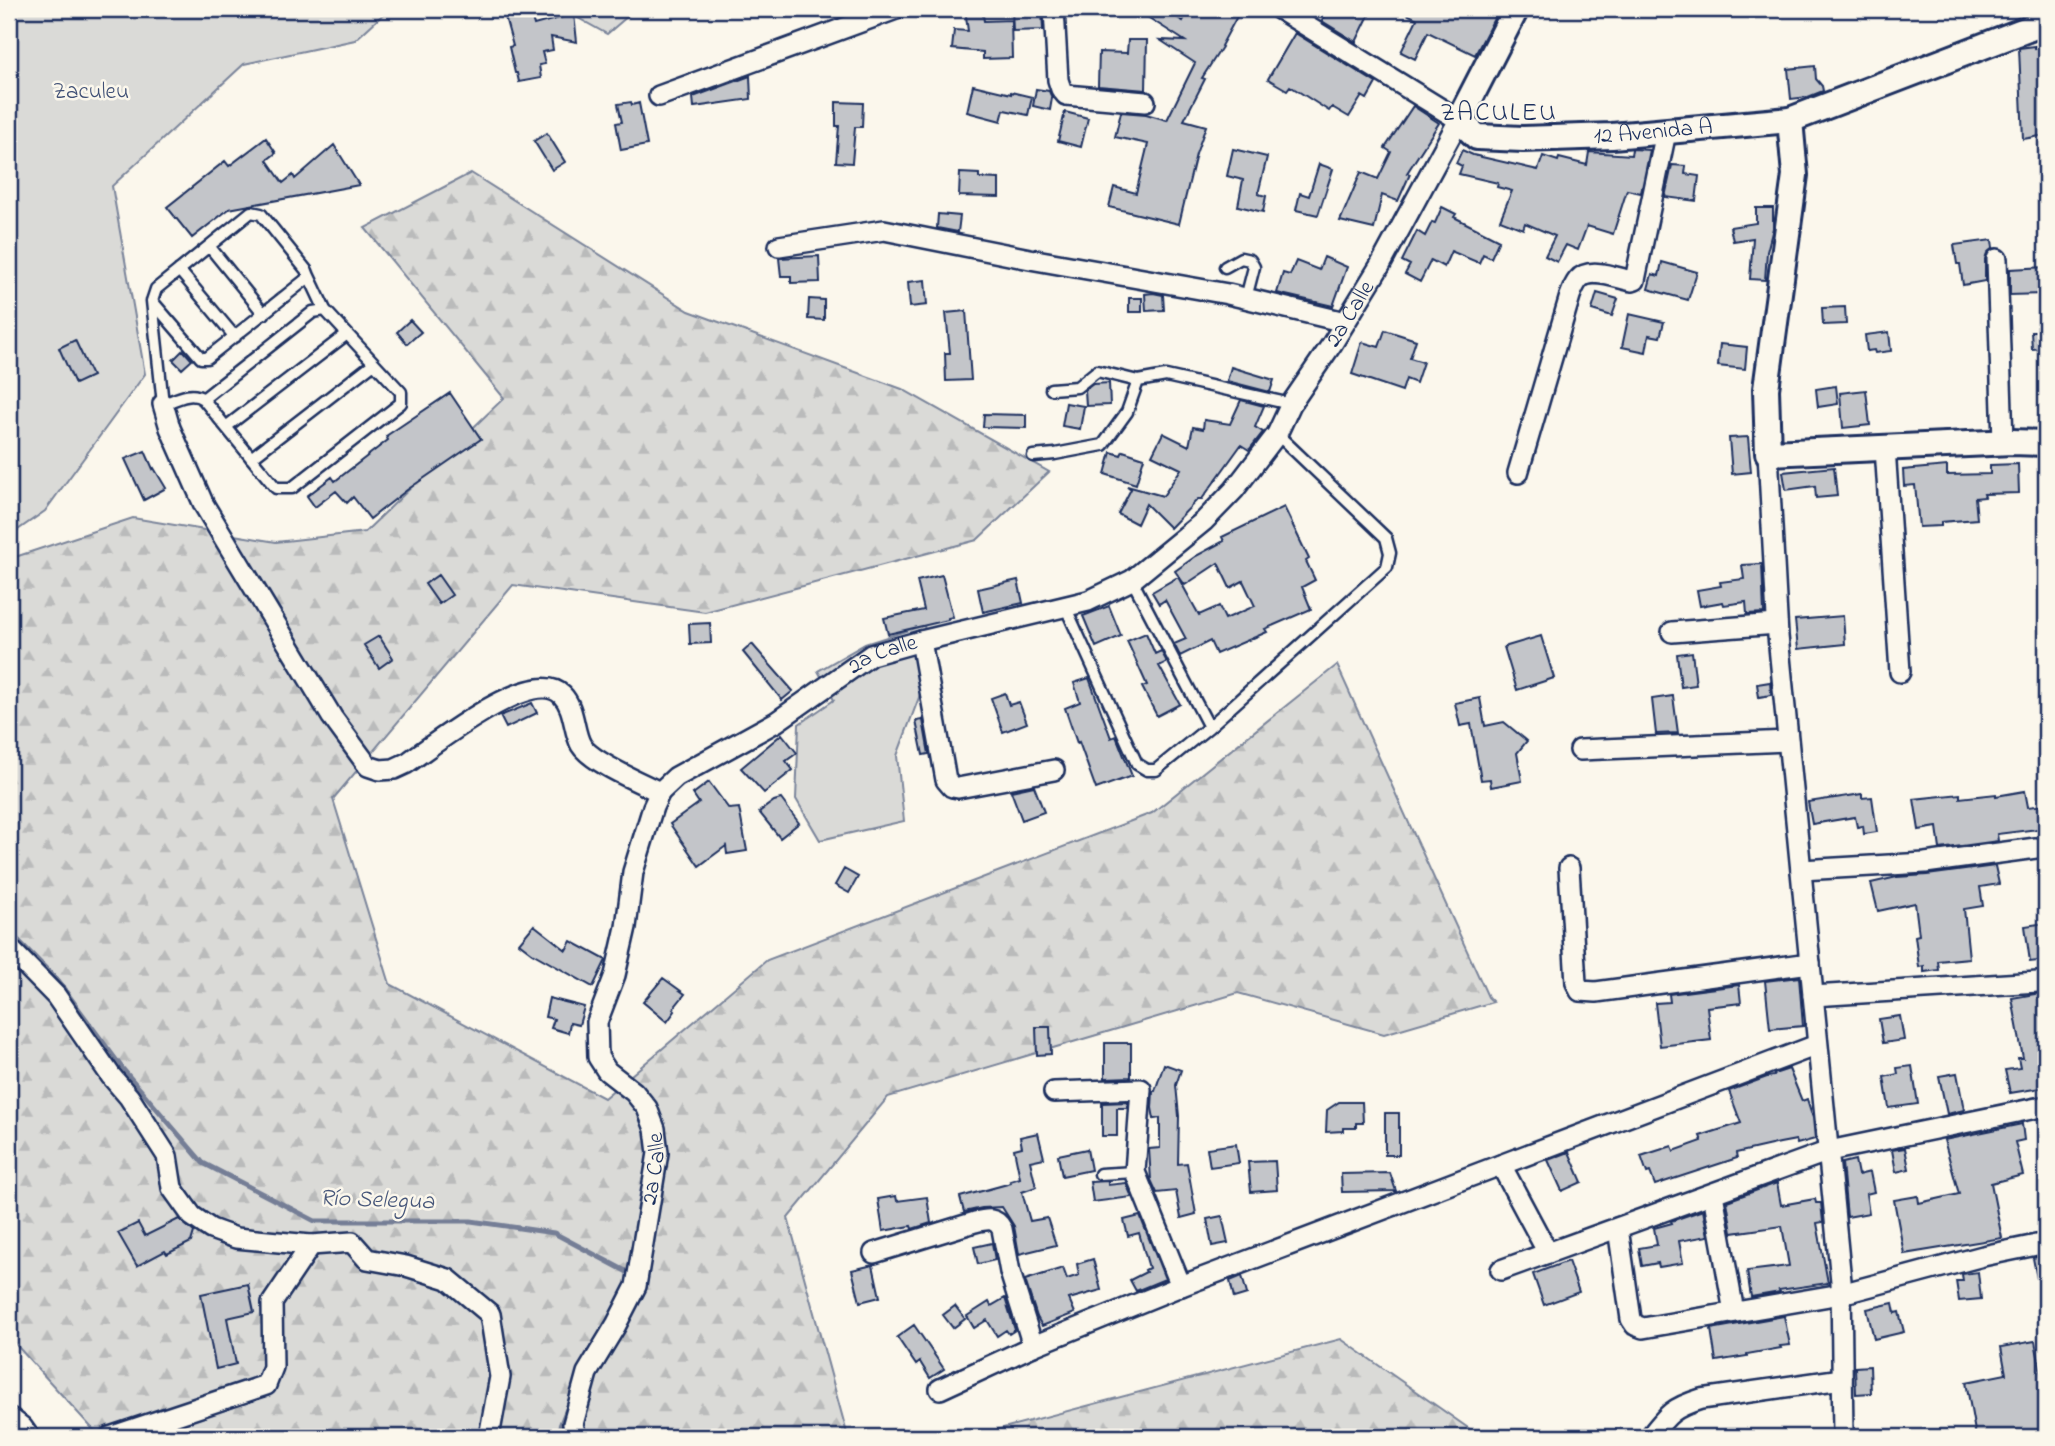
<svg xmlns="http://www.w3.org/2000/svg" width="2055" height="1446" font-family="'Indie Flower',sans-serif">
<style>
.forest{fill:url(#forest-firs);stroke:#7a849a;stroke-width:2}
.park{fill:#dadad7;stroke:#7a849a;stroke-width:2}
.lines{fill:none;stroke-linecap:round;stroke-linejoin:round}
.stream{stroke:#747e96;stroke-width:5}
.building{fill:#c3c5c9;stroke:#1b2f5e;stroke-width:2}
.service-casing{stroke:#1b2f5e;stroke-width:15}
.minor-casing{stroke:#1b2f5e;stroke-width:24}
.tertiary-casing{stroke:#1b2f5e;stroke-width:30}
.service{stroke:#fbf7ec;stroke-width:10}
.minor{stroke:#fbf7ec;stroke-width:19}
.tertiary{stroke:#fbf7ec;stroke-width:24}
.labels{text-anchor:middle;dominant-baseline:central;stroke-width:5;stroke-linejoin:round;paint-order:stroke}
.park-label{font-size:23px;fill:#415176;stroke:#fbf7ec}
.street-label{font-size:23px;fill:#1b2f5e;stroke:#fbf7ec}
.water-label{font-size:24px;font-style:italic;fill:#47577a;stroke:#fbf7ec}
.quarter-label{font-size:26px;letter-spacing:2px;fill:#1b2f5e;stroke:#fbf7ec}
</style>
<defs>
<pattern id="forest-firs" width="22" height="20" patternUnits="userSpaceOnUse" patternTransform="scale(1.75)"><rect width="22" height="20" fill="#dadad7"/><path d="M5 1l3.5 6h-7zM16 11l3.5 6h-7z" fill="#babbbb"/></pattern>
</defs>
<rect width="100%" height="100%" fill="#fbf7ec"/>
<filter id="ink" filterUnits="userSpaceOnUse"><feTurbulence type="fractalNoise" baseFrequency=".0143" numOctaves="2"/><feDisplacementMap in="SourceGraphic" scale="14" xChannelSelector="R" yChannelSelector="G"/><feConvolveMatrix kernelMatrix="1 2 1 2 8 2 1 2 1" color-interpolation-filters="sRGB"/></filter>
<g filter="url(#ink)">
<path class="forest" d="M471,173L689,311L902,389L1049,472L977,540L705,612L513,585L333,799L390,984L604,1098L767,960L1152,813L1337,665L1488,997L1493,1002L1384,1034L1238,993L888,1097L788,1218L848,1437H100L9,1337V559L133,518L276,542L365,532L504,398L365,228Z
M1341,1339L1481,1437H969Z"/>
<path class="park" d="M9,9H389L355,40L244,64L112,186L145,374L45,511L9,536Z
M562,9H636L607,34Z
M924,625L930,668L897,756L904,821L820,840L796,799L799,724L834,700L818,671L865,644Z"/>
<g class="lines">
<path class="stream" d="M9,931L58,981L122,1068L203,1163L315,1221H471L554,1233L633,1275L632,1276
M562,1437L560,1426L569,1404"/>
</g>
<path class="building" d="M965,9H982L984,21L1011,20L1012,58L983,59V52L952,49L954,30L968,31Z
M1012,9H1042L1043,30L1013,31Z
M1135,9H1162L1183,21L1189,9H1241L1221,46L1222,47L1202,78L1205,79L1184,120L1206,126L1196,154L1179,224L1109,207L1114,187L1136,193L1148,144L1115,137L1121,112L1146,114L1167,120L1195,63L1160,40L1185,41Z
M1328,9H1372L1356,42L1322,21Z
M1397,9H1499L1475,55L1428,32L1415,59L1401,52L1417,19Z
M530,11L534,25L574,14L577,42L551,37L553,50L542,52L545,64L539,65L541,78L519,82L517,73H515L509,47L513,46L505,17Z
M1295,33L1376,83L1367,99L1362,96L1349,117L1332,107L1329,111L1290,86L1287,90L1268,79Z
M1128,40H1147L1146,90L1098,86L1099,52L1127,53Z
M2035,46V49L2045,47L2046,135L2023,139L2019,48Z
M1815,66L1816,79L1822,86L1823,91L1808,97L1791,99L1788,69Z
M750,76L751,99L694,107L693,97Z
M973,85L1011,94V92L1032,97L1028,115L1004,110L1001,121L967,112Z
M1036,89L1049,91L1052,98L1050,110L1033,106Z
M631,102L632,105L639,103L647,145L621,150L616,123L622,122L618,104Z
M836,102L863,103L862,127H855L852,163L836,162L839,126H836Z
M1413,106L1439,123L1407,173L1410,174L1398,201L1382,195L1374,229L1340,221L1361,172L1378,179L1391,152L1385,148Z
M1065,112L1088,118L1081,147L1058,141Z
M547,133L565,162L552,170L534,141Z
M266,138L276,153L267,160L283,183L293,175L295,179L334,145L359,185L229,209L192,238L167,207L225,161L229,166Z
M1233,149L1267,157L1258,194L1266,196L1263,212L1238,206L1243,180L1227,176Z
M1632,149L1650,150L1641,193L1627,190L1613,234L1587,226L1578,250L1566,245L1557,262L1545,256L1555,236L1525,223L1523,229L1500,220L1512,191L1497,187L1498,183L1459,174L1462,166L1456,163L1462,150L1473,155L1538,170L1543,156L1558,161L1559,158L1587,165L1589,152L1631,155Z
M1319,164L1333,169L1318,215L1296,210L1300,193L1309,196Z
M1672,165L1686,166L1685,174L1699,176L1696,201L1665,197Z
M960,173L979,174V178L999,179V197L959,196Z
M1442,207L1456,214L1454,217L1499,240L1491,258L1483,254L1479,263L1451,251L1444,267L1431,260L1420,282L1405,274L1410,265L1402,261L1417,231L1425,236L1432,222L1435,223Z
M1756,208H1773V228L1767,252L1765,280L1750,279L1753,238L1733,241L1730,227L1756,223Z
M938,214L960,216L958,232L937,228Z
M1992,240L1993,248L1987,253L1985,259V281L1963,285L1960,264H1957L1954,245Z
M819,256L820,282L791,283V276H781L779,258Z
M1324,257L1347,267L1333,306L1277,293L1283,273L1290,275L1296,261L1319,270Z
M1662,262L1697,272L1688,300L1648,289L1652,274L1659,276Z
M2046,267V294L2010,295V269Z
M925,280L927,305L910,307L908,282Z
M1153,293L1163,295L1164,310L1146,311L1145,294Z
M1597,293L1618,299L1612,316L1592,310Z
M1129,298H1142V312H1129Z
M809,299L824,300V320L808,319Z
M1845,307L1846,324L1823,325L1822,308Z
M966,311L971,380L946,381L945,353H950L946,313Z
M1629,314L1664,322L1660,337L1649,335L1646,352L1622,347Z
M410,320L421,332L407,344L397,332Z
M1385,330L1416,340L1410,358L1423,362L1416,383L1406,379L1402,391L1352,374L1362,342L1379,347Z
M2031,331H2046V348L2032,349Z
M1889,332L1891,351L1875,353L1874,350L1867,351L1865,335Z
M75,340L92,376L75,384L59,348Z
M1720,344L1747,347L1745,369L1718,366Z
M183,350L192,360L182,369L173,360Z
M1231,367L1274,380L1270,392L1227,381Z
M1109,383L1110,405L1086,406L1085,390L1093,384Z
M1836,386L1838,404L1818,407L1816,389Z
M1866,390L1870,425L1843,428L1840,393Z
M450,393L481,439L407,490L370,519L353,497L347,503L336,491L315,507L307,496L332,477L335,481L388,440L386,436Z
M1241,400L1264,406L1255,427L1263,432L1249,450L1241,445L1202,499H1198L1170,528L1146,504L1137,524L1118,514L1131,489L1127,486L1163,496L1181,469L1152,455L1163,433L1189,446L1193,427L1203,429L1204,420L1230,424Z
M1066,403L1084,406L1080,429L1062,426Z
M984,414L1026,415V428L983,427Z
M1748,437L1751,472L1732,474L1729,438Z
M145,451L153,469L154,468L166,488L144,500L125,459Z
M1123,451L1144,458L1136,484L1105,474L1111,452L1121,455Z
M2018,464L2019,493L1984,494L1985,497L1975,498L1977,519L1941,522V526L1919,527L1915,485L1904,486L1903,470L1947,466V475L1990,474V465Z
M1834,467L1837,496L1816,498L1815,486L1786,490L1783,472Z
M1284,507L1309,559L1306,561L1315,580L1302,587L1311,609L1265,629L1267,632L1216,654L1210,641L1180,656L1174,644L1186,639L1165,600L1159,604L1152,592L1178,577L1199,615L1219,606L1225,619L1255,606L1243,581L1230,588L1218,563L1185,585L1175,571L1196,556L1224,541L1222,537Z
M1762,564L1764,613L1747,614L1746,602L1724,605L1723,602L1700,606L1697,590L1721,586L1720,582L1744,579L1742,565Z
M438,575L452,595L439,604L425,584Z
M942,575L953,617L948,618V620L888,634L884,618L924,610L917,581Z
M1018,580L1023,603L983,612L978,589Z
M1109,606L1121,636L1096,647L1083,616Z
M1843,616L1845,644L1798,649L1795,620Z
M710,623L711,643L690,644L689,624Z
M1146,633L1155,654L1161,651L1167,662L1159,666L1180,704L1157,716L1142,687L1147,685L1127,641Z
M379,636L393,658L379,668L364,645Z
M1541,636L1554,678L1517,690L1504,647Z
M752,644L793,691L782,700L743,652Z
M1692,652L1696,685L1681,687L1677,654Z
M1089,678L1111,738L1116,736L1132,776L1096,789L1079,742L1077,743L1065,708L1080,702L1074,683Z
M1770,682L1771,695L1759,697L1757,684Z
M1005,693L1009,705L1019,702L1027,723L1003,732L991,698Z
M1673,696L1678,733L1656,734L1652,699Z
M1480,698L1485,726L1504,722L1527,741L1517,753L1522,781L1491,787L1490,779L1481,780L1471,724L1460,726L1455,703Z
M532,703L537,713L506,728L500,716Z
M923,720L929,754L923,755L916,721Z
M782,734L797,753L786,761L793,770L764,793L741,768Z
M709,782L729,809L739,808L747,851L727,854L726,846L699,866L670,824L699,803L693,794Z
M1034,786L1044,812L1022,820L1011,791Z
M2025,791L2028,807L2045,805L2046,828L1997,834L1998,841L1940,849L1937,827L1919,830L1914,799L1960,794V798L1996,794V796Z
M1862,794V798L1872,797L1877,832L1864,834L1863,826L1857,827L1855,817L1812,824L1808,802Z
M781,799L799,823L780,838L759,812L774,801Z
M1995,866L1999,884L1980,887L1983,906L1964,909L1969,958L1938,961L1939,970L1924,972V966L1919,967L1915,936L1919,935L1915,903L1878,911L1871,883L1897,877L1927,875Z
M844,869L858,877L849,893L835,885Z
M2046,923V960L2030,962L2025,926Z
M534,925L566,950L571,941L606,960L593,987L532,953L519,943Z
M1799,977L1803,1026L1770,1029L1765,981Z
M663,978L685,994L673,1009L675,1011L667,1022L643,1002Z
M1739,985L1741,1003L1707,1007L1711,1040L1660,1046L1655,1003L1670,1002L1669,994Z
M2046,992V1087L2010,1093L2005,1070L2020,1068L2018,1058H2023L2012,998Z
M549,998L584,1007L579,1025L570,1023L568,1033L551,1028L554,1019L545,1017Z
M1900,1016L1904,1040L1883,1043L1879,1019Z
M1036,1027H1050L1051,1054L1037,1055Z
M1105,1043H1131V1077L1105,1078Z
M1164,1064L1181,1070L1176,1085L1179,1116L1178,1164L1187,1163L1196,1214L1181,1218L1176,1191L1157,1193L1151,1180L1149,1149L1160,1148V1118L1154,1119L1152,1108L1153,1091H1155Z
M1912,1066L1918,1104L1889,1108L1884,1077L1898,1074L1897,1068Z
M1789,1069L1802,1101L1807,1099L1813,1118L1815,1139L1797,1144L1796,1140L1780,1143L1736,1153L1737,1158L1655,1185L1650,1172L1647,1173L1641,1156L1672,1146L1674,1151L1702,1141L1700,1136L1741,1123L1729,1091L1767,1077L1774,1076V1074Z
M1957,1073L1964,1110L1947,1114L1939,1076Z
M1128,1102L1127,1108H1117V1136H1102V1103Z
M1339,1102H1362L1363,1123H1356V1128H1343V1131L1326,1132L1327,1110Z
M1385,1113H1399V1155H1385Z
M2022,1124L2024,1140L2015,1142L2023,1175L1991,1183L2002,1238L1904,1254L1894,1200L1918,1196L1919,1203L1959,1194L1944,1140Z
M1038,1133L1044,1158L1030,1161L1036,1187L1022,1192L1030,1221L1047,1218L1056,1245L1019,1254L1014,1226L1002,1207L982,1208L964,1212L960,1197L1011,1183L1010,1181L1020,1178L1014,1149L1022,1147L1020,1137Z
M1236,1144L1239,1163L1210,1167L1207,1148Z
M1905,1148L1909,1169L1896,1172L1892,1150Z
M1087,1149L1091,1170L1062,1176L1058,1155Z
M1569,1152L1582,1182L1562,1191L1548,1160Z
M1855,1160L1858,1175L1870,1172L1874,1192L1866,1194L1869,1213L1847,1217L1842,1163Z
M1275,1161L1277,1190L1251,1192L1248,1162Z
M1390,1173L1396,1191L1342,1192L1341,1174Z
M1108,1181V1185L1126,1183L1132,1197L1093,1202L1090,1182Z
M1777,1183L1781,1205L1815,1199L1816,1203H1821L1823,1222L1817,1223L1828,1283L1779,1290L1780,1292L1751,1297L1747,1271L1789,1266L1782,1226L1732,1233L1727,1201Z
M896,1196L897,1201L927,1197L931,1223L912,1229L911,1226L883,1231L878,1199Z
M1703,1210L1708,1236L1679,1241L1683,1263L1659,1267L1658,1263L1642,1266L1639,1248L1657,1245L1654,1228L1672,1223L1671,1221Z
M1140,1216L1165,1279L1136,1291L1130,1280L1146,1272L1145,1270L1149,1268L1139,1233L1128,1236L1124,1220Z
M1222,1216L1228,1243L1212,1246L1207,1219Z
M179,1219L194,1232L191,1242L167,1254L165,1251L137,1266L118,1233L138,1223L145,1236Z
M992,1243L995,1260L978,1264L974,1247Z
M2046,1255V1293L2040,1294L2033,1258Z
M1093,1259L1101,1290L1069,1299L1075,1313L1042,1326L1037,1317L1025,1280L1063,1268L1067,1279L1079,1275L1077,1264Z
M1568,1261L1579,1292L1544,1305L1533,1274Z
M873,1265L880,1297L860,1302L852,1270Z
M1978,1272L1981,1299L1959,1301L1956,1281H1963L1962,1274Z
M1242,1276L1247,1294L1234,1298L1230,1281Z
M248,1284L254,1312L227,1318L236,1364L216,1369L201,1294Z
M1005,1298L1015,1330L1009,1334L1006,1330L997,1336L987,1320L974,1328L967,1316L989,1302L991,1306Z
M1893,1303L1895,1313L1899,1312L1904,1332L1874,1339L1867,1309Z
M955,1306L965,1319L953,1328L943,1315Z
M1784,1316L1790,1345L1780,1346L1781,1348L1747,1354V1356L1716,1361L1711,1329Z
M914,1325L944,1369L930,1378L920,1362L916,1365L897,1337Z
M2035,1341L2046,1399V1437H1976L1966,1382L2006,1374L2001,1347Z
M1870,1366L1871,1393L1856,1394L1855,1367Z"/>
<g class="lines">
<g class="service-casing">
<path id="service" d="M209,246L264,314
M1225,267L1241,258L1250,260L1254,267L1246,298
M179,270L235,337
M309,276L325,310
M152,301L201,358H207L304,281L309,276L307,271L261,214L251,212L156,289L152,301L163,404C175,400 191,390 203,399L276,488H292L401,403V392L325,310L313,312L203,399
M1051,389L1077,387L1097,371L1138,381
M226,427L347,334
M1033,456L1055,454L1103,445L1127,412L1138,381L1166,376L1291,404
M251,458L374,363
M1132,580L1209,727
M1065,606L1137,764L1147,770H1156L1209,727L1387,567L1390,553L1386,538L1277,434
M1100,1174L1135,1172"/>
</g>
<g class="minor-casing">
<g id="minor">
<path d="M1054,9L1058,80L1061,89L1066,95L1145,102"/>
<path d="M659,96L896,9"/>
<path d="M779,246L884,230L1030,259L1228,294L1345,322"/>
<path d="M1997,259L2003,442"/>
<path d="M163,404L170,428L204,505L332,717L368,766L380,770L394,769L407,763C433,745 534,665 562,695C575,708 573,731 581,745C591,762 641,783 660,792"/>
<path d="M1885,448L1900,672"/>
<path d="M1768,453L1778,636L1841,1281L1843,1437"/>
<path d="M1518,473L1570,296C1572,291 1574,285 1578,280C1589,266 1617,278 1632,281L1635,280L1666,132"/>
<path d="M1672,632L1777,624"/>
<path d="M921,641L946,780L952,787L958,788L1054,770"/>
<path d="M1580,750L1788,741"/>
<path d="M1569,868L1576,983L1580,991L1596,992L1810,963"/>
<path d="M1801,870L1925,863L2036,848"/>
<path d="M9,948L56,996L111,1076L129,1097L167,1156L172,1188L192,1216L211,1229L236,1238L311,1245L352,1242L367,1259L406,1266L448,1279L490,1314L500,1377L489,1437"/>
<path d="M1813,996L2038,982"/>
<path d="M1054,1092L1141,1089L1135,1172L1181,1286"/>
<path d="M1501,1165L1548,1253"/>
<path d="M1713,1194L1734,1312"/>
<path d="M1618,1228L1631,1319L1635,1325L1643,1328L1841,1294L1983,1256L2046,1243"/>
<path d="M874,1253L975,1222C987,1219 996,1217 1002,1229L1010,1272L1033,1346"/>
<path d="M1501,1270L1829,1151L2046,1106"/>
<path d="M940,1389L1033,1346L1181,1286L1817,1045"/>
<path d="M9,1417L22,1427L29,1437"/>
<path d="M110,1437L266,1385L273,1367L272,1303L311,1245"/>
<path id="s1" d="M576,1437L573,1424L587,1373L616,1325L636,1286L658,1153L655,1129L647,1108L634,1092L607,1071L598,1057L597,1022L615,975L626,927L633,872L653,807L660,792L676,777L776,722L871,655L921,641L1088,601L1132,580L1204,521L1234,490L1277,434L1291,404L1332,344L1381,264L1459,120L1279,9"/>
<path d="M1650,1437C1668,1414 1672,1408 1701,1399L1842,1379"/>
</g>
</g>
<g class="tertiary-casing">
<g id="tertiary">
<path id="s2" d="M1516,9L1459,120L1477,137L1523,139L1612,136L1790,120L2046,22"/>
<path d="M1790,120L1795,175L1766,389L1768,453L2012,442L2046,443"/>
</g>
</g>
<use href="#service" class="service"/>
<use href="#minor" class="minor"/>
<use href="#tertiary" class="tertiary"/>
</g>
</g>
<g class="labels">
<g class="park-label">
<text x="91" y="92">Zaculeu</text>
</g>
<g class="street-label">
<text stroke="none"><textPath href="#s2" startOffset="326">12 Avenida A</textPath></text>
<text stroke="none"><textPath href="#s1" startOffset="1566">2a Calle</textPath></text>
<text stroke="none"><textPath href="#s1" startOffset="957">2a Calle</textPath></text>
<text stroke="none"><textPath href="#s1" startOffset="285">2a Calle</textPath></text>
</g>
<g class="water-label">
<text transform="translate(377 1201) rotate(2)">Río Selegua</text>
</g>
<g class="quarter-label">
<text x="1499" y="114">ZACULEU</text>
</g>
</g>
<rect width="2055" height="1446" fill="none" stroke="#fbf7ec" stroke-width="35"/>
<rect x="18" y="18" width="2020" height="1411" fill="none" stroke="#1b2f5e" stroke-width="2.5" filter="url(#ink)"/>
</svg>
